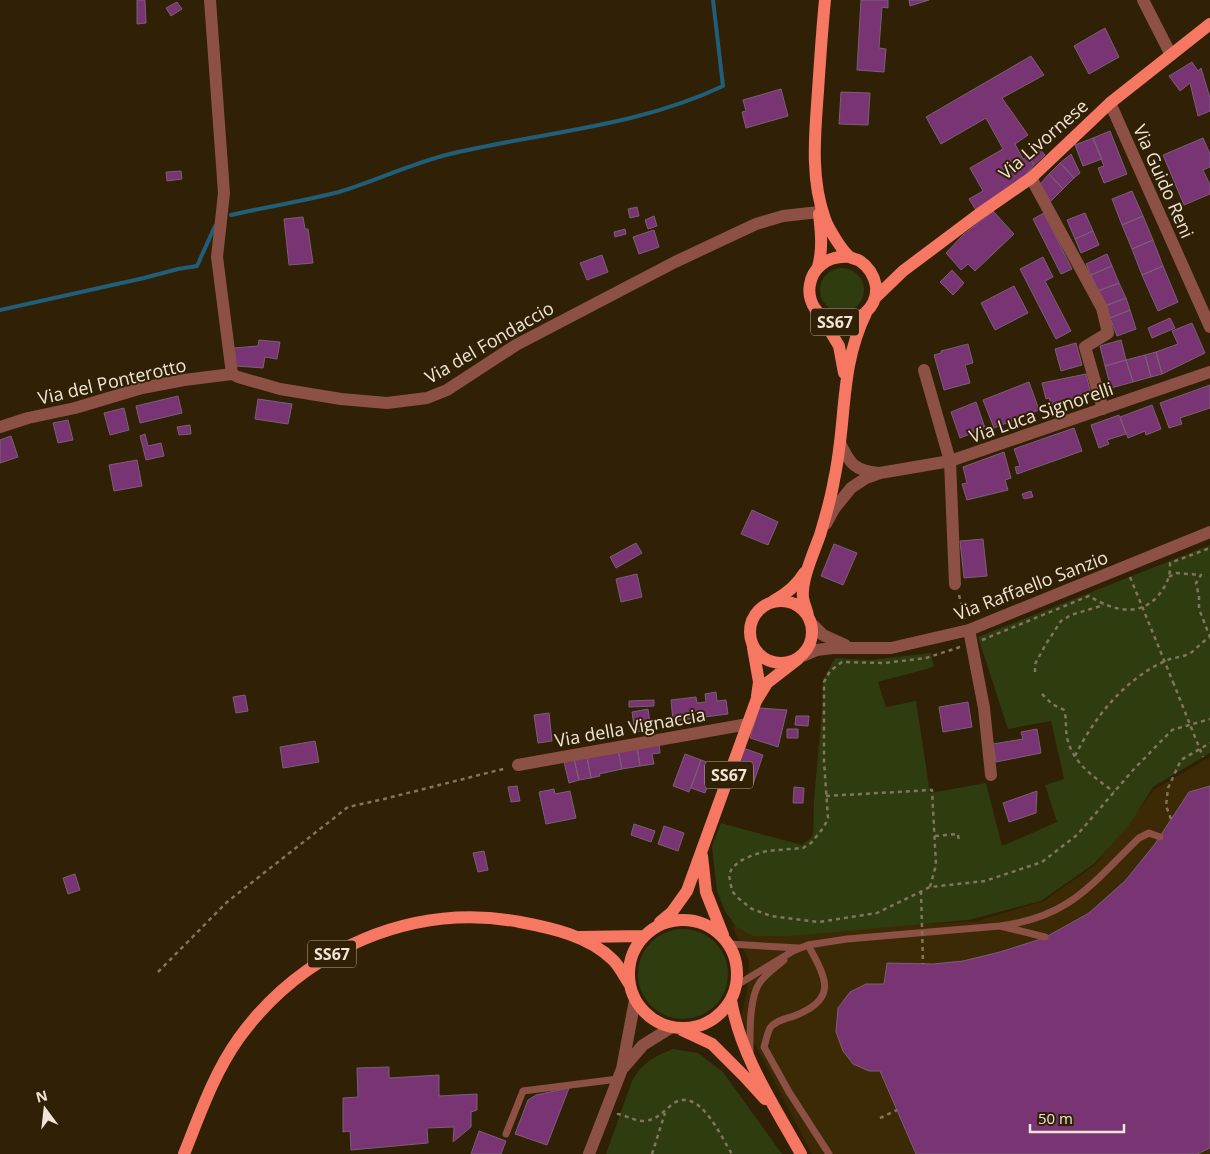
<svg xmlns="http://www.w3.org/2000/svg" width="1210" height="1154" font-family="'Open Sans',sans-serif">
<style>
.built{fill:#3c2906}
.green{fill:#2e3c0f}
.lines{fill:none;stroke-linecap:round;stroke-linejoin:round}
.stream{stroke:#205e79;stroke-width:4}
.building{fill:#793474;stroke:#796076}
.path{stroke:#82745e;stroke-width:2.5;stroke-dasharray:4 4;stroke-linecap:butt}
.service{stroke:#8d5045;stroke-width:7}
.minor{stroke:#8d5045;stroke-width:12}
.primary{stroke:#f67863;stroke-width:12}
.path-bridge{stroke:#82745e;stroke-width:2.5;stroke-dasharray:4 4;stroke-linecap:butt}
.labels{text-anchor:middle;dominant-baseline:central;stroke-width:4;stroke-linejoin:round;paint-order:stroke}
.shield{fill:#302006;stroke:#b6aa98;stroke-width:1}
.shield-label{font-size:16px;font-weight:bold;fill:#f0e5d6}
.street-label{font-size:18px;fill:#f0e5d6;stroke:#302006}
</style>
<rect width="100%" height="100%" fill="#302006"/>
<path class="built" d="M1210,757V1154H812L741,1017L747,992L749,961L732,926L756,932L817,931L977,921L1044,901L1095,865L1154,790Z"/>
<path class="green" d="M820 290a22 22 0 1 1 44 0a22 22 0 1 1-44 0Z
M1210,545V753L1153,787L1130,824L1095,863L1081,873L1041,901L969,920L791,936H753L736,927L725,911L717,891L712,846L721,823L802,845L813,836L814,799L823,701V680L835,658L870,660L931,653L934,667L878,682L886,707L916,701L930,793L986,783L1002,846L1057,822L1045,785L1064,779L1051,721L1008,729L978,637Z
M638 974a45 45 0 1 1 90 0a45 45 0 1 1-90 0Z
M673,1049L698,1053L723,1072L782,1154H606L632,1081C643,1062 653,1057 673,1049Z"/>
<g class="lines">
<path class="stream" d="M231,215C266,207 303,201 339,192C376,181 412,163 450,154C542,132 637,127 723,86L713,0
M0,310L144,278L178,269L197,266L215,226"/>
</g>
<path class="building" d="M137,0H145L146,23L137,24Z
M861,0H888V8L882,7L879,48L886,49L884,72L857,70Z
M909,0H929L910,6Z
M177,2L182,9L171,16L166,8Z
M1105,28L1119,57L1089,74L1074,46Z
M1031,56L1044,75L1002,98L1028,135L1015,144L1023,159L1028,156L1034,165L1024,177L976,210L969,199L983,191L970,168L1003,149L986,118L941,144L926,117Z
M1192,62L1198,71L1201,68L1210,98V111L1198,116L1190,83L1180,91L1169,76Z
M781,89L788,116L746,128L742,112L746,111L743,100Z
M841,92L870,93L868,125L839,124Z
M1110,131L1127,174L1104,183L1098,168L1104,166L1093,138Z
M1093,138L1102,159L1083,166L1075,145Z
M1203,138L1210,154V167L1203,170L1210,185V194L1184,205L1163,155Z
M1040,149L1045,155L1034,165L1028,157Z
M1071,154L1080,173L1074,178L1060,163Z
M1060,163L1074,178L1063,189L1049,174Z
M181,171L182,179L167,181L166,172Z
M1049,174L1063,189L1050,202L1040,184Z
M1132,191L1143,216L1122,225L1112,199Z
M637,207L639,216L630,218L628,209Z
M993,211L1014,234L975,271L968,264L961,270L946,253L963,235Z
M1044,213L1072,269L1061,274L1033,219Z
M1085,213L1093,231L1075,239L1067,220Z
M654,216L657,226L648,229L645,220Z
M1143,216L1153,240L1132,249L1122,225Z
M303,217L305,229H308L313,263L289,265L284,219Z
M625,229L626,234L615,237L614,232Z
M654,230L659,247L639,254L633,237Z
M1093,231L1099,245L1081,253L1075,239Z
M1153,240L1163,266L1142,275L1132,249Z
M1107,254L1112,266L1091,275L1086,264Z
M602,255L608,272L587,280L580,263Z
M1043,257L1053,277L1045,281L1071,331L1056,339L1020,269Z
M1112,266L1119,283L1098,291L1091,275Z
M1163,266L1178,302L1158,311L1142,275Z
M952,270L964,283L953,295L940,282Z
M1119,283L1126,298L1105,306L1098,291Z
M1014,286L1028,313L995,330L981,303Z
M1126,298L1130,310L1110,318L1105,306Z
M1130,310L1136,329L1117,336L1110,318Z
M1170,318L1175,328L1152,338L1148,328Z
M1192,323L1205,353L1162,374L1156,352L1178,344L1172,331Z
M259,340L280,342L277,359L265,357L263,368L236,366L234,348L258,346Z
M1121,340L1126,360L1105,366L1100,346Z
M1076,343L1082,365L1061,371L1055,349Z
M968,344L973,363L965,365L970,383L944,390L934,355L941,353V351Z
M1156,352L1162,374L1151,377L1145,355Z
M1145,355L1151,377L1133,382L1126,360Z
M1126,360L1133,382L1111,388L1105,366Z
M1086,374L1091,394L1051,405L1049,398L1046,399L1042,383Z
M1029,382L1039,410L994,428L983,400Z
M1210,385V408L1180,418L1182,424L1169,428L1160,403Z
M178,396L182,413L140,423L136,406Z
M258,399L292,404L288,424L255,419Z
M976,402L985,428L960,438L951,412Z
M1152,405L1161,429L1146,435L1145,431L1128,438L1120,417Z
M124,408L129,430L110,435L104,413Z
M1119,415L1126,434L1107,440L1109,444L1099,448L1091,425Z
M68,420L73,440L58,443L53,423Z
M190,425L191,434L179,435L177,427Z
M1074,428L1082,451L1017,474L1015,467L1020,466L1014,449Z
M145,434L148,446L161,443L164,456L146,460L140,436Z
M11,436L18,457L0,463V440Z
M1004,452L1011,478L1005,480L1008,490L967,500L962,484L967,483L963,467Z
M137,460L142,486L114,491L109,465Z
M1031,491L1033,497L1024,499L1022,494Z
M752,510L778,522L768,545L741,534Z
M983,539L987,576L964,578L960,541Z
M636,543L642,553L616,568L610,557Z
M834,544L857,553L843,585L821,576Z
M637,574L642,597L621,602L616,579Z
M716,692L717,701L726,700L728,714L673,721L671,700L696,697L697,703L706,702L705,694Z
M245,695L248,711L236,713L233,697Z
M654,700V706L629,707V701Z
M968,702L972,727L943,732L939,707Z
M759,708L787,710L778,747L750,738Z
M648,709L651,730L635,732L632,712Z
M549,713L552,741L538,743L534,715Z
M796,716H809L808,726L795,725Z
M787,729H798V738H787Z
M1037,729L1041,753L996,762L993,744L1023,739L1021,732Z
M315,741L319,762L283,768L280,747Z
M659,743L660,753L652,754L654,764L640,766L637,747Z
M637,747L640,766L622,769L618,750Z
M743,748L763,755L752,787L732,780Z
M618,750L622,769L599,774L600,776L591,778L587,757Z
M685,754L701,760L689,792L673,786Z
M587,757L591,778L579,780L574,759Z
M574,759L579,780L569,783L564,762Z
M701,760L715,765L705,793L691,788Z
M517,786L520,801L511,802L508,787Z
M1210,786V1148L1197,1154H916L880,1071H869L853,1064L843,1051L836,1032L838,1008L850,992L866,984H884L887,963L933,964L963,961L1000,952L1044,938L1089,913L1125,881L1155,844L1189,792Z
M794,787L804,788L803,803H793Z
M554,789L555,794L570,791L576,818L546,824L539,792Z
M1037,791L1036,813L1009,822L1003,803Z
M634,824L655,831L651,842L631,835Z
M664,826L684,833L678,851L658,844Z
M484,851L488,870L478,872L473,853Z
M75,874L80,890L68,894L63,878Z
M389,1067V1078L439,1075V1096L477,1094V1110L471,1112V1127L453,1142L454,1127L427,1128L428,1143L351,1150L350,1131L343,1132V1098L358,1097L357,1068Z
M569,1088L547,1145L515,1134L528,1100L536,1095Z
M479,1131L506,1141L501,1154H471Z"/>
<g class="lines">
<path class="path" d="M1130,577L1173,682
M1169,577L1176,573L1201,575L1196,583L1199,596V609L1210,637
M959,595L965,619
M982,640L1089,596C1112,610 1138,618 1158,596C1166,586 1171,576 1170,563L1210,548
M960,647L926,658L884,663L842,662L830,671L824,682V761L828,818L824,827L811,843L803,848L767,851L753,855L740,861L732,868L729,875L732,891L737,897L752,909L771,916L819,922L877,913L930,887L985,881L1042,862L1077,835L1134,769L1172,730L1210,719
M1035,672V664L1046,644L1061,621L1071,615L1104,605
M1042,694L1052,704L1064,710C1067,719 1065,727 1067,737C1072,763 1094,777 1114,792
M1075,756C1094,718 1123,681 1163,662C1172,657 1183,658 1192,652C1198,647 1203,641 1210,637
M826,796L932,790L936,865L930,887
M1171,819L1166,806L1168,788L1181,760L1210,743
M935,836L958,834L959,842
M158,972L227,902L348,807L384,799L507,768
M618,1113V1114C627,1116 635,1121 644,1121C658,1120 664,1110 674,1103C700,1087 721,1137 732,1154
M880,1118L897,1110
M652,1154L665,1113"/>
<path class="service" d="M1045,937L1000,926C1071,917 1092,883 1139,838L1149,833L1160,837
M729,944L799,948
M808,945C826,978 839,999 794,1016C786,1019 776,1020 770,1028C767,1034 766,1041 764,1047L789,1092L829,1154
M737,985L793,951L808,945L847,939L1000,926
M750,1052C750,1033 749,997 760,982C767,973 776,967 784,960
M506,1134L523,1091L618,1079"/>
<path class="minor" d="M210,0L224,193L217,257L232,374
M1143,0L1171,55
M1110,103L1210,327
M1031,178L1102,308L1108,333L1085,347L1103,409
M924,370L950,461L955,584
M232,374L238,377L280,389L341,399L387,403L427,398L447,390L516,345L675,262L756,224L783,216L819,212
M0,427L28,418L75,408L142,388L184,380L232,374
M840,443C850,464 854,470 878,473
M826,524L834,509L851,488L866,478L880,473L950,461L1210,372
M811,623L823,635L845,645
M969,630L984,708L991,775
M800,657L817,650L833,648H891L969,630L1210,532
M518,765L748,724
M624,1067L643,1045L672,1027
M589,1154L622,1069L635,1000"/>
<path class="primary" d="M825,0C822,30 820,61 818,91C815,133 810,178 825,219C828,228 842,251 850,257C853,259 857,259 860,261C869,267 874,276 876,286C878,307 858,325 837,322C796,315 801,253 850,257
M818,267C823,248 821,232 819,214
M875,298L903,271L979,214L1031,178L1110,103L1210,24
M821,316L839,346L844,373
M750 632a31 31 0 1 1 62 0a31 31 0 1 1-62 0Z
M773,601C787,594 797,585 805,572
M808,616C807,610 804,604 803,598C801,580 814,552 820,535C825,518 831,499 834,480C847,422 839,368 866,313
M753,648L759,682L757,696
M702,856L706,892L723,935
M629 974a54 54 0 1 1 108 0a54 54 0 1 1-108 0Z
M660,922L672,912L687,891L756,701L767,683L798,659
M579,937L644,936
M731,1000C741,1057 774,1105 801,1154
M682,1030L712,1044L744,1076L765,1099
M184,1154C200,1114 214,1073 239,1038C303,950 412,902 520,922C552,928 589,936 613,960C620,967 624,976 630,985"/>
<path class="path-bridge" d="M1173,682L1203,757
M921,891L923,964"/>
</g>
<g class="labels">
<g class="shield">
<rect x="811" y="308.5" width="48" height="27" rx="4"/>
<rect x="705" y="761.5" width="48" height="27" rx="4"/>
<rect x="308" y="940.5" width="48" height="27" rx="4"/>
</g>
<g class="shield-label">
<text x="835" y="322">SS67</text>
<text x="729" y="775">SS67</text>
<text x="332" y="954">SS67</text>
</g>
<g class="street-label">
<text transform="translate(1043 139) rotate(-41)">Via Livornese</text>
<text transform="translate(1164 181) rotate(66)">Via Guido Reni</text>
<text transform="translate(489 342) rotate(-30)">Via del Fondaccio</text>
<text transform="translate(112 381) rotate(-13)">Via del Ponterotto</text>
<text transform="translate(1041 412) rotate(-19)">Via Luca Signorelli</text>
<text transform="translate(1031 585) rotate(-21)">Via Raffaello Sanzio</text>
<text transform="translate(630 727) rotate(-10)">Via della Vignaccia</text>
</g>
</g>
<g transform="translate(45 1109) rotate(345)" stroke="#302006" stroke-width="4" paint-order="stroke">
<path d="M0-4L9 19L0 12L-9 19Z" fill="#f0e5d6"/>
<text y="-8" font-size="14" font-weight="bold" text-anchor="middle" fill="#f0e5d6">N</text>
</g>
<path d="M1030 1124v8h94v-8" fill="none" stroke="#f0e5d6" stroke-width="2.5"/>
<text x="1038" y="1124" font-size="15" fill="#f0e5d6" stroke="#302006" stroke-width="4" paint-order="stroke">50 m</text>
</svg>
